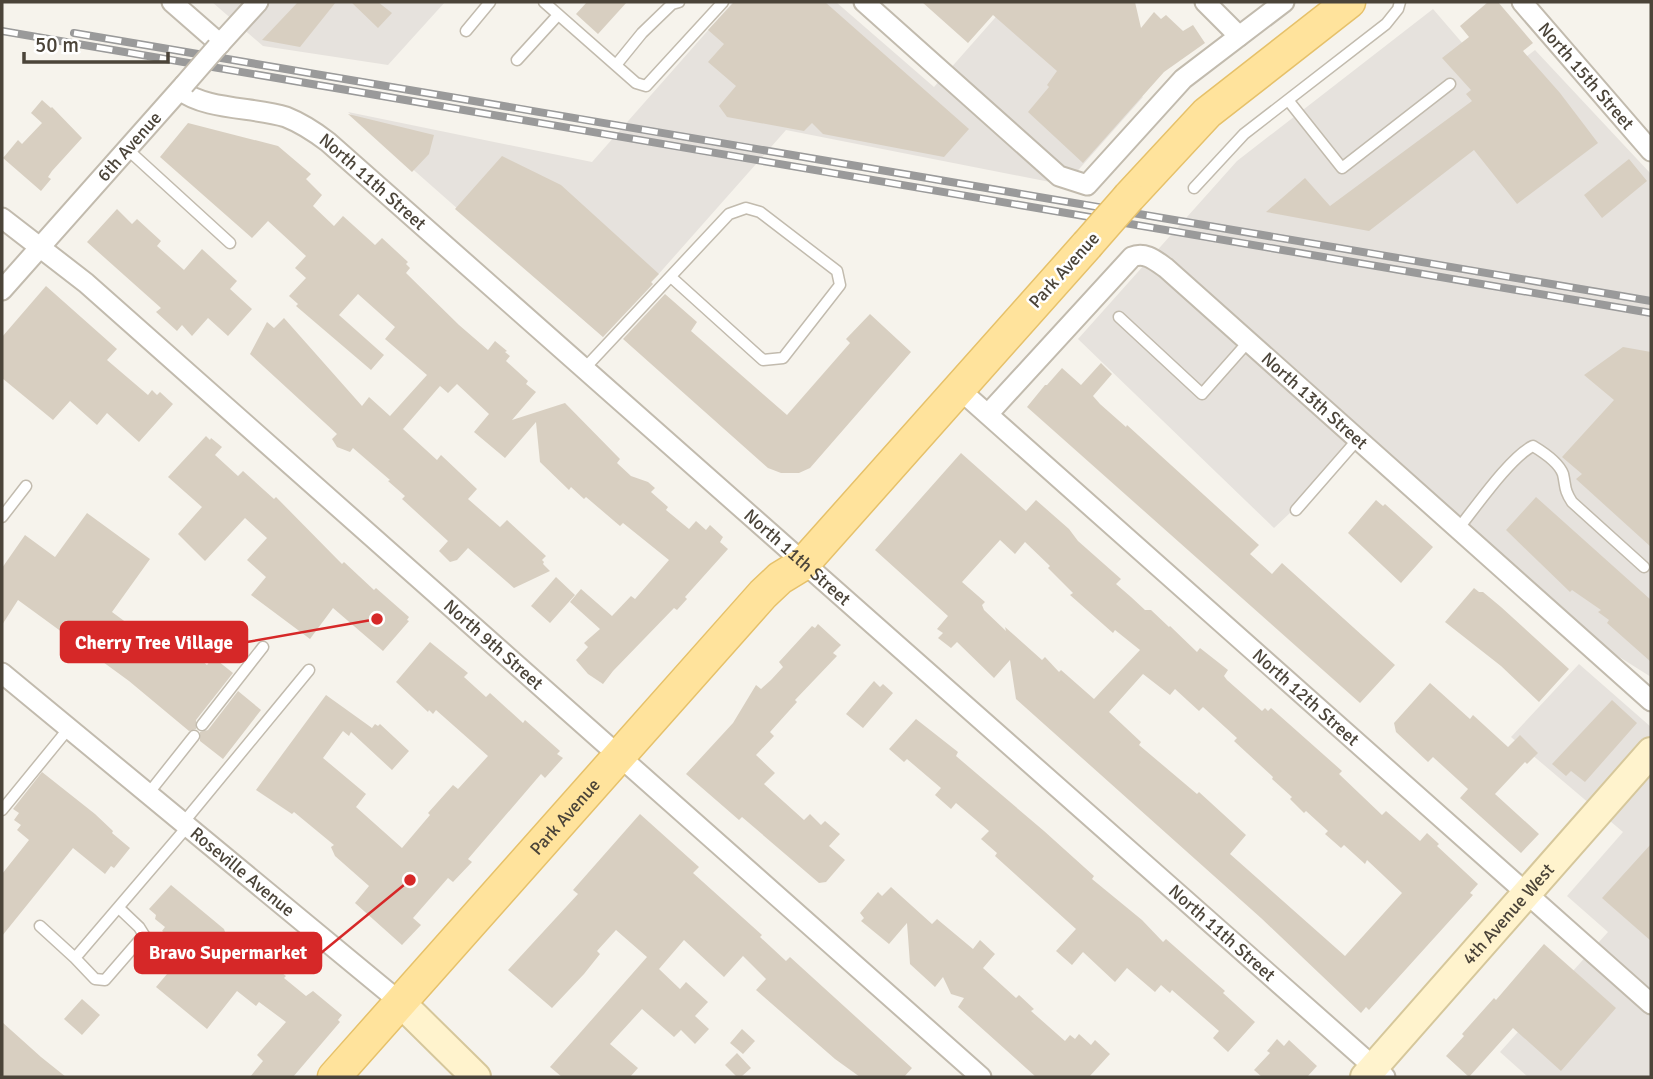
<svg xmlns="http://www.w3.org/2000/svg" width="1653" height="1079" font-family="Signika,sans-serif">
<style>
.industrial{fill:#e6e2dd}
.building{fill:#d8cfc1;fill-rule:evenodd}
.lines{fill:none;stroke-linecap:round;stroke-linejoin:round}
.lane-casing{stroke:#c2bbae;stroke-width:13}
.street-casing{stroke:#c2bbae;stroke-width:23}
.secondary-casing{stroke:#d6c79b;stroke-width:32}
.primary-casing{stroke:#e6c16a;stroke-width:35}
.lane{stroke:#fff;stroke-width:10}
.street{stroke:#fff;stroke-width:19}
.secondary{stroke:#fff3cd;stroke-width:28}
.primary{stroke:#ffe39c;stroke-width:32}
.rail-casing{stroke:#9a9a9a;stroke-width:8}
.rail{stroke:#fff;stroke-width:5;stroke-dasharray:16;stroke-linecap:butt}
.street-bridge-casing{stroke:#c2bbae;stroke-width:23;stroke-linecap:butt}
.primary-bridge-casing{stroke:#e6c16a;stroke-width:35;stroke-linecap:butt}
.street-bridge{stroke:#fff;stroke-width:19}
.primary-bridge{stroke:#ffe39c;stroke-width:32}
.labels{text-anchor:middle;dominant-baseline:central;stroke-width:5;stroke-linejoin:round;paint-order:stroke}
.street-label{font-size:18px;fill:#4b4439;stroke:#fff}
.leader{fill:none;stroke:#d62828;stroke-width:2.5}
.callout-dot{fill:#d62828;stroke:#fff;stroke-width:2.5}
.callout{fill:#d62828;stroke:#d62828;stroke-width:2.5}
.callout-label{font-size:19px;text-anchor:middle;font-weight:bold;fill:#fff}
</style>
<rect width="100%" height="100%" fill="#f6f3ec"/>
<path class="industrial" d="M212,2H445L388,65L263,46Z
M733,2H836L934,87L1009,2H1034L1143,97L1065,185L786,130L603,337L348,112L592,162Z
M1433,9L1495,81L1535,50L1651,174V677L1594,641L1357,450L1274,528L1078,339L1237,161Z
M1579,664L1651,727V1077H1528L1500,1052L1608,932L1567,896L1623,832L1511,737Z"/>
<path class="building" d="M298,2H336L300,47L262,40Z
M351,2H378L392,13L378,28Z
M587,2H627L598,34L576,14Z
M734,2H825L969,129L944,157L823,134L812,123L804,131L727,117L719,106L736,86L708,62L724,44L708,30Z
M922,2H1135L1141,28L1154,12L1161,19L1166,15L1183,31L1193,25L1205,43L1164,72L1083,163L1028,112L1049,87L1047,85L1057,71L993,15L968,43Z
M1488,2H1498L1533,43L1523,51L1560,93L1598,143L1517,204L1474,150L1369,231L1266,212L1305,178L1330,206L1472,101L1466,94L1471,90L1442,58L1469,37L1460,26Z
M42,100L51,108L52,107L82,138L52,171L48,177L51,179L41,191L3,158L18,140L22,144L42,123L31,113Z
M348,114L434,135L429,154L412,172Z
M188,123L278,146L311,174L306,179L322,195L313,206L334,226L343,216L375,245L382,238L408,262L406,264L410,268L406,273L459,325L488,350L495,341L507,351L505,352L510,356L506,361L528,381L526,384L536,392L512,420L565,403L620,459L617,463L631,476L648,482L655,488L651,492L668,507L666,510L689,529L696,521L706,530L710,525L723,537L720,542L728,549L685,597L687,599L677,610L674,608L613,671L603,684L588,674L576,660L588,647L584,643L600,629L570,602L581,589L612,616L631,596L635,599L669,560L623,523L620,526L586,497L584,499L571,487L569,490L540,462L536,422L505,458L474,432L489,414L457,384L448,393L440,386L403,429L437,460L441,455L477,489L468,499L500,527L507,520L546,556L542,560L544,562L543,564L550,571L514,588L468,548L457,560L450,562L439,551L448,541L402,499L405,496L388,481L390,480L353,448L350,452L337,447L332,439L337,434L250,354L267,322L274,328L284,318L362,406L369,397L390,416L427,375L385,339L395,327L358,294L339,315L384,355L371,370L296,306L298,304L289,296L306,278L295,268L306,256L268,221L252,238L160,157Z
M502,156L561,185L659,274L651,282L653,284L603,337L455,209Z
M1629,159L1647,181L1602,218L1584,195Z
M117,209L132,224L137,219L161,241L157,246L184,270L202,249L237,281L230,289L252,309L228,336L208,318L192,336L182,325L177,331L156,312L161,308L87,242Z
M46,286L117,349L107,360L148,395L152,390L157,395L160,392L173,404L139,442L107,413L97,425L70,401L53,420L2,378V337Z
M665,294L697,322L691,331L787,415L850,343L846,339L870,314L911,352L810,468L799,473H781L768,468L623,339Z
M1623,347L1651,352V547L1576,479L1582,474L1562,457L1614,400L1584,375Z
M1101,363L1112,374L1093,396L1100,404L1126,427L1127,425L1259,545L1250,554L1272,574L1282,563L1395,665L1360,703L1027,407L1045,385H1047L1062,368L1081,385Z
M206,436L210,440L211,438L222,447L215,455L238,476L243,471L274,499L276,497L342,564L344,562L374,590L376,588L409,617L407,620L409,621L383,651L333,608L310,639L251,595L266,577L247,560L267,538L245,518L205,561L178,534L202,507L168,477Z
M961,453L1026,511L1036,500L1069,529L1078,541L1121,579L1116,584L1131,597L1145,610H1151L1169,627L1170,626L1197,652L1200,648L1228,670L1224,676L1227,680L1262,711L1265,708L1268,711L1271,708L1342,771L1339,774L1382,815L1386,811L1420,841L1427,833L1439,844L1437,846L1478,884L1470,893L1473,895L1369,1010L1366,1007L1361,1013L1261,918L1016,699L1010,660L994,678L957,642L951,648L938,638L943,633L937,629L948,616L875,550ZM1000,540L1015,554L1025,542L1050,566L1048,568L1073,593L1070,595L1113,633L1115,630L1140,650L1094,699L1061,670L1059,672L1045,657L1042,660L1005,627L1006,631L984,610L982,605L985,602L962,582ZM1143,674L1170,695L1175,689L1199,711L1203,707L1237,738L1234,741L1273,777L1272,779L1292,797L1290,799L1304,813L1306,811L1328,831L1325,834L1341,848L1344,845L1365,864L1367,860L1402,893L1345,956L1230,854L1246,835L1199,792L1197,794L1139,745L1141,742L1109,712Z
M1536,497L1651,600V662L1607,623L1609,620L1598,612L1601,610L1572,590L1570,592L1506,530Z
M1376,500L1383,506L1385,504L1433,547L1401,583L1348,533Z
M87,513L150,559L112,612L135,629L132,633L155,649L169,633L207,665L213,657L233,673L196,720V729L189,731L129,681L18,600L2,625V568L25,535L55,557Z
M556,577L575,595L550,623L531,606Z
M1474,588L1479,592H1483L1501,607L1569,669L1539,702L1501,666L1445,622Z
M818,624L841,645L833,653L837,656L795,700L797,702L770,732L774,736L756,755L775,773L764,784L804,820L810,814L821,825L825,821L840,834L829,846L845,860L826,882L819,883L742,817L739,820L686,774L733,723L756,685L761,689L771,680L783,667L779,662L812,626L815,628Z
M430,642L468,673L464,677L486,697L490,693L523,723L525,720L560,751L557,754L563,758L545,778L541,774L468,859L472,862L453,882L448,878L413,918L421,925L402,945L355,903L369,886L335,856L331,847L334,845L294,812L292,814L256,790L326,695L372,728L375,724L378,726L380,724L409,751L392,770L351,732L349,736L343,731L323,758L366,794L356,807L402,848L430,815L428,813L453,785L458,789L488,756L436,710L433,714L429,710L428,712L396,682Z
M874,681L880,687L883,684L893,693L863,728L846,714Z
M1430,683L1470,719L1473,715L1508,747L1520,735L1538,753L1527,764L1525,762L1495,794L1539,834L1521,853L1460,798L1468,789L1433,757L1428,762L1396,732L1394,723Z
M238,691L261,710L223,759L200,741V732L208,730Z
M1612,700L1637,723L1585,782L1571,771L1566,776L1552,764Z
M916,719L958,752L956,756L1044,831L1094,876L1092,879L1142,920L1163,942L1166,939L1225,991L1223,993L1255,1022L1228,1052L1213,1038L1219,1031L1172,990L1170,993L1161,985L1155,992L1127,968L1115,982L1083,952L1072,965L1056,951L1076,929L995,856L997,853L981,839L989,831L956,803L951,809L935,795L941,788L907,759L904,762L889,749Z
M42,772L95,814L113,831L112,833L130,848L114,868L111,866L105,874L73,848L2,936V874L29,840L17,830L21,825L14,820L19,813L13,809Z
M640,814L699,867L693,873L762,935L760,937L786,961L790,957L912,1068L904,1077H860L835,1059L756,990L766,979L743,956L724,977L684,940L659,969L680,989L686,982L708,1002L695,1016L709,1029L695,1044L681,1030L674,1037L642,1009L610,1044L638,1068L630,1077H562L550,1067L647,957L616,930L597,951L600,954L584,974L552,1008L508,970L578,894L573,890Z
M1651,844V941L1602,898Z
M171,885L224,929L232,952L243,940L250,946L254,942L266,953L262,958L286,976L284,978L306,996L313,991L342,1015L338,1020L340,1022L293,1077H250L263,1061L257,1055L286,1022L259,1002L256,1006L237,991L207,1029L156,987L184,954L175,947L179,943L162,931L165,927L155,919L156,915L149,909Z
M891,887L932,924L937,919L973,949L980,940L995,954L983,968L1016,998L1019,995L1034,1009L1031,1011L1065,1041L1070,1035L1075,1039L1079,1034L1091,1045L1095,1040L1110,1054L1089,1077H1036L958,1007L964,998L951,994L943,977L935,987L910,964L907,923L889,944L861,921L864,918L860,913L878,892L882,896Z
M1544,944L1616,1008L1561,1071L1513,1028L1469,1077L1446,1056L1464,1036L1462,1034L1494,998L1496,1000Z
M82,999L100,1015L82,1035L64,1019Z
M2,1022L41,1057L66,1077H2Z
M742,1029L755,1041L743,1054L730,1043Z
M1277,1039L1284,1046L1289,1040L1317,1066L1307,1077H1262L1254,1070L1270,1053L1267,1051Z
M737,1053L751,1068L741,1077H737L725,1065Z"/>
<g class="lines">
<g class="lane-casing">
<path id="lane" d="M544,2L636,83L646,86L723,2
M466,31L490,2
M517,60L558,15
M616,65L642,33L672,4L679,2
M1288,100L1342,168L1450,84
M127,149L230,243
M1194,188L1244,134L1386,24L1398,9L1400,2
M1119,317L1202,394L1248,342
M584,369L729,214L746,208L760,212L837,271L840,285L783,358L763,360L671,277
M1296,510L1358,439
M2,517L26,486
M1458,529C1475,508 1511,456 1533,446C1543,452 1559,463 1563,474C1566,487 1564,490 1572,502L1644,567
M202,725L263,647
M148,794L194,736
M2,810L69,728
M183,823L309,670
M40,926L75,958L187,827
M75,958L95,979L105,980L144,935L139,927L119,908"/>
</g>
<g class="street-casing">
<g id="street">
<path d="M172,2L220,44"/>
<path d="M864,2L1059,176L1087,185L1183,79L1284,2"/>
<path d="M1205,2L1239,36"/>
<path id="s1" d="M1522,2L1651,151"/>
<path d="M217,47L258,2"/>
<path id="s2" d="M180,90C205,110 255,107 286,117C301,123 315,132 328,142L1385,1077"/>
<path id="s3" d="M2,218L86,283L981,1077"/>
<path id="s4" d="M2,290L184,85"/>
<path id="s5" d="M959,389L1651,1004"/>
<path id="s6" d="M988,414L1132,257C1145,251 1156,261 1166,268L1651,701"/>
<path id="s7" d="M2,673L400,1002"/>
</g>
</g>
<g class="secondary-casing">
<g id="secondary">
<path d="M400,1002L476,1077"/>
<path id="s8" d="M1365,1077L1651,752"/>
</g>
</g>
<g class="primary-casing">
<g id="primary">
<path d="M1129,197L1207,113L1349,2"/>
<path id="s9" d="M334,1077L763,594L780,578L803,564L1087,245"/>
</g>
</g>
<use href="#lane" class="lane"/>
<use href="#street" class="street"/>
<use href="#secondary" class="secondary"/>
<use href="#primary" class="primary"/>
<g class="rail-casing">
<path id="rail" d="M2,31L1651,313
M74,33L1651,301"/>
</g>
<use href="#rail" class="rail"/>
<g class="street-bridge-casing">
<path id="street-bridge" d="M184,85L217,47"/>
</g>
<g class="primary-bridge-casing">
<path id="primary-bridge" d="M1087,245L1129,197"/>
</g>
<use href="#street-bridge" class="street-bridge"/>
<use href="#primary-bridge" class="primary-bridge"/>
</g>
<g class="labels">
<g class="street-label">
<text stroke="none"><textPath href="#s1" startOffset="98">North 15th Street</textPath></text>
<text stroke="none"><textPath href="#s4" startOffset="192">6th Avenue</textPath></text>
<text stroke="none"><textPath href="#s2" startOffset="219">North 11th Street</textPath></text>
<text transform="translate(1064 270) rotate(-48)">Park Avenue</text>
<text stroke="none"><textPath href="#s6" startOffset="450">North 13th Street</textPath></text>
<text stroke="none"><textPath href="#s2" startOffset="786">North 11th Street</textPath></text>
<text stroke="none"><textPath href="#s3" startOffset="651">North 9th Street</textPath></text>
<text stroke="none"><textPath href="#s5" startOffset="464">North 12th Street</textPath></text>
<text stroke="none"><textPath href="#s9" startOffset="348">Park Avenue</textPath></text>
<text stroke="none"><textPath href="#s7" startOffset="312">Roseville Avenue</textPath></text>
<text stroke="none"><textPath href="#s8" startOffset="217">4th Avenue West</textPath></text>
<text stroke="none"><textPath href="#s2" startOffset="1353">North 11th Street</textPath></text>
</g>
</g>
<path class="leader" d="M377 619L247 642M410 880L321 953"/>
<g class="callout-dot">
<circle cx="377" cy="619" r="7"/>
<circle cx="410" cy="880" r="7"/>
</g>
<g class="callout">
<rect x="61" y="622" width="186" height="40" rx="7"/>
<rect x="135" y="933" width="186" height="40" rx="7"/>
</g>
<g class="callout-label">
<text x="154" y="649">Cherry Tree Village</text>
<text x="228" y="959">Bravo Supermarket</text>
</g>
<rect width="1653" height="1079" fill="none" stroke="#4b4439" stroke-width="7"/>
<path d="M24 52v10h144v-10" fill="none" stroke="#4b4439" stroke-width="3.5"/>
<text x="35" y="52" font-size="21" fill="#4b4439" stroke="#ffffff" stroke-width="5" paint-order="stroke">50 m</text>
</svg>
